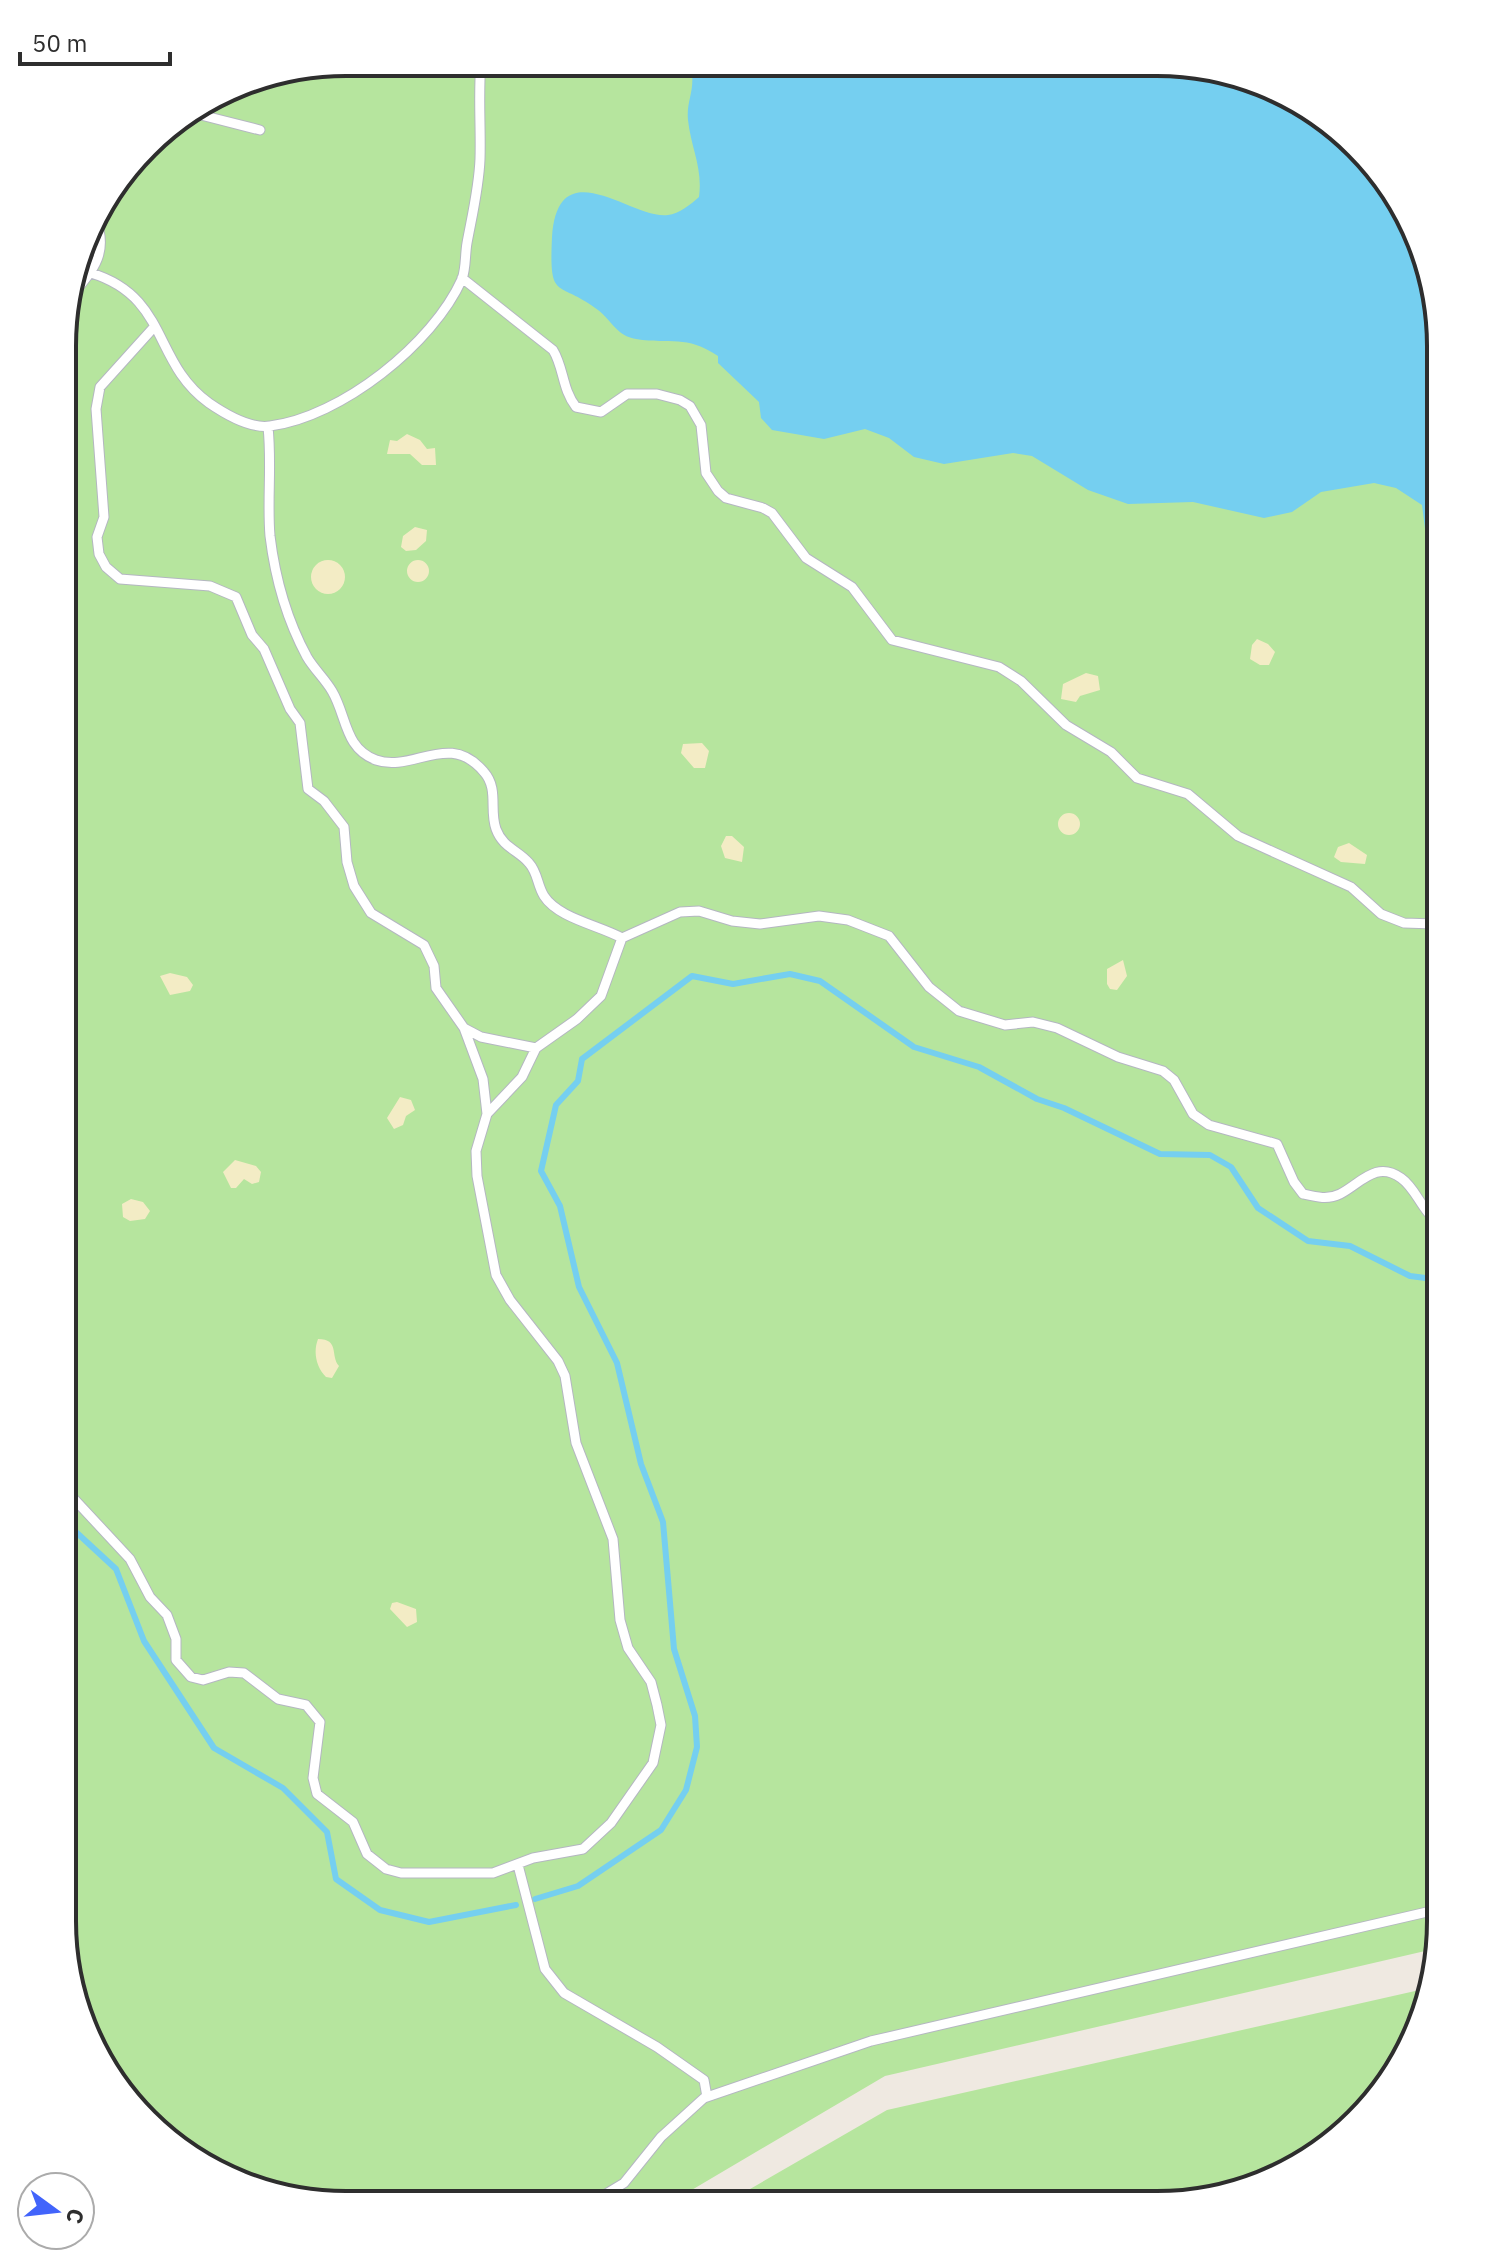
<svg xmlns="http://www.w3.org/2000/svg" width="1503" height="2267" font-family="'IBM Plex Sans',sans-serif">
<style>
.green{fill:#b6e59e}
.sand{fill:#f3ecc5}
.water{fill:#75cff0}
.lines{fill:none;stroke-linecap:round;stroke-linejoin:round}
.stream{stroke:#75cff0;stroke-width:6}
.lane-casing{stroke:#b4b7c1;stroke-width:11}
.lane{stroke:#fff;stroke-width:9}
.rim{fill:none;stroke:#2e2e2e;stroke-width:4}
</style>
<rect width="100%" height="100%" fill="#efe9e1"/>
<path class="green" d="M346,62L1194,64L1329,120L1419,237L1441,346L1438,1948L885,2076L668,2204L310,2203L174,2147L84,2030L62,1921L64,309L100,205L159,132L254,77Z
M1424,1989L1393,2079L1330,2146L1266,2183L1157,2205L724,2204L887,2110Z"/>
<path class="sand" d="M407,434L420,440L427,449L435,448L436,465H422L410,454H387L390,440L397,441Z
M415,527L427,530L426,541L416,550L406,551L401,547L403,536Z
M407 571a11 11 0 1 1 22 0a11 11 0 1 1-22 0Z
M311 577a17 17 0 1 1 34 0a17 17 0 1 1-34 0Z
M1257,639L1268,644L1275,652L1269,665H1260L1250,659L1252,645Z
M1086,673L1098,676L1100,690L1080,696L1076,702L1061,699L1063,684Z
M702,743L709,751L705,768H694L681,753L683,744Z
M1058 824a11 11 0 1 1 22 0a11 11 0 1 1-22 0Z
M726,836H732L744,847L742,862L725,858L721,846Z
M1349,843L1367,855L1365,864L1341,862L1334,857L1338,847Z
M1123,960L1127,976L1117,990L1110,989L1107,984V969Z
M170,973L187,977L193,985L190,991L170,995L160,976Z
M400,1097L411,1100L415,1110L406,1116L403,1125L394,1129L387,1118Z
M235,1160L256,1166L261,1172L259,1182L252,1184L244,1179L236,1188H231L223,1172Z
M131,1199L143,1202L150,1211L145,1219L130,1221L123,1217L122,1204Z
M318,1339C340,1339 330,1356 339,1366L332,1378L326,1377C316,1367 313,1352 318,1339Z
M397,1602L416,1609L417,1622L407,1627L390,1609L392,1603Z"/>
<path class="water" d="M690,63L1194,64L1329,120L1419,237L1441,346V394L1430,430L1441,465V556L1428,552L1422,505L1396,488L1374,483L1321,492L1292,512L1264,518L1193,502L1128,504L1088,490L1032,456L1013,453L944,464L914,457L889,438L865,429L824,439L772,430L761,418L759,402L718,363V356C685,334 672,345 636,339C617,336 612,321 598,310C557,279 549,303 552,237C558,148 632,220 668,215C679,214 691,204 699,197C703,168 691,148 688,120C686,99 697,89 690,63Z"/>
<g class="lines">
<path class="stream" d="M63,1520L116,1569L144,1641L214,1748L283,1788L327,1832L336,1879L380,1910L429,1922L516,1905
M535,1899L578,1886L661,1830L686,1790L697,1747L695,1716L674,1649L663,1522L641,1464L617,1363L579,1287L560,1206L541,1171L556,1105L578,1081L582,1059L692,976L733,984L790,974L820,981L914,1047L979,1067L1037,1099L1064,1108L1160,1154L1210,1155L1231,1167L1258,1208L1308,1241L1350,1246L1410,1276L1441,1280"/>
<g class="lane-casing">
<path id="lane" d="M193,113L260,130
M91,273C169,297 152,362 209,403C225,414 250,429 270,426C341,417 433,344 462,279C466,269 465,254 467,243C472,216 479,187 480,159C481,127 478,94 481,62
M462,278L553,350C564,368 562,389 576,407L601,412L627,394H657L680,400L690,406L701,425L706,473L718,491L726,498L763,508L772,513L806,558L852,587L892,640L999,667L1021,681L1066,725L1111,752L1137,778L1188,794L1238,836L1351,887L1381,914L1404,923L1435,924
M67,301C89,274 111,256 95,218
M155,326L100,387L96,409L104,517L97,537L99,554L106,567L120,579L210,586L236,597L252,635L264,649L290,709L300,723L308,789L324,801L344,827L347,862L354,886L371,913L424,945L434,966L436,988L464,1028L483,1079L487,1114
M268,427C272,464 267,501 270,536C275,577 287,620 307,657C314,669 325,679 332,691C347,716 344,748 376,760C413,773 449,730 484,772C499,789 489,810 496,829C503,848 518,850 529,863C538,873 537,885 544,896C558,918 598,925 622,938
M464,1028L481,1037L536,1048
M63,1487L130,1559L150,1597L167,1615L176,1639V1660L191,1677L203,1680L229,1672L244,1673L278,1699L306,1705L320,1722L313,1778L317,1794L353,1822L367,1854L386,1869L401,1873H493L533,1858L583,1849L611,1823L653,1763L661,1725L657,1705L651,1682L628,1648L620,1620L613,1539L576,1443L565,1376L558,1361L510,1300L496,1275L477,1176L476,1151L487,1114L522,1077L536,1048L577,1019L601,996L622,938L680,912L699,911L732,921L760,924L819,916L848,920L889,936L929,987L959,1011L1005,1025L1033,1022L1057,1028L1118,1057L1163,1071L1174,1080L1193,1114L1209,1125L1277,1144L1294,1182L1303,1194C1316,1197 1328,1200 1340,1194C1360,1184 1376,1160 1401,1178C1417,1189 1422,1213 1441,1224
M518,1865L545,1969L564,1993L657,2047L704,2080L707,2097
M591,2203L624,2183L661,2137L704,2098L871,2041L1440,1909"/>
</g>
<use href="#lane" class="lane"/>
</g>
<path d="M0 0H1503V2267H0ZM346 76H1157A270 270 0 0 1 1427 346V1921A270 270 0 0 1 1157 2191H346A270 270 0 0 1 76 1921V346A270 270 0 0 1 346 76Z" fill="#fff" fill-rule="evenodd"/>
<path class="rim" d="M346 76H1157A270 270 0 0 1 1427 346V1921A270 270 0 0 1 1157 2191H346A270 270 0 0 1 76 1921V346A270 270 0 0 1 346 76Z"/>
<g transform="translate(56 2211) rotate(105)"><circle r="38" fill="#ffffff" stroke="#ababab" stroke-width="2"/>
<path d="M0-6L14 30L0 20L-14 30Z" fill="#4264fb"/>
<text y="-12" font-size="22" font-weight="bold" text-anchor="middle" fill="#2e2e2e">С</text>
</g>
<path d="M20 52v12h150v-12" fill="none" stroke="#2e2e2e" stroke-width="4"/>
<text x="32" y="52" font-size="24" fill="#2e2e2e" stroke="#ffffff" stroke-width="6" paint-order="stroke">50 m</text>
</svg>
